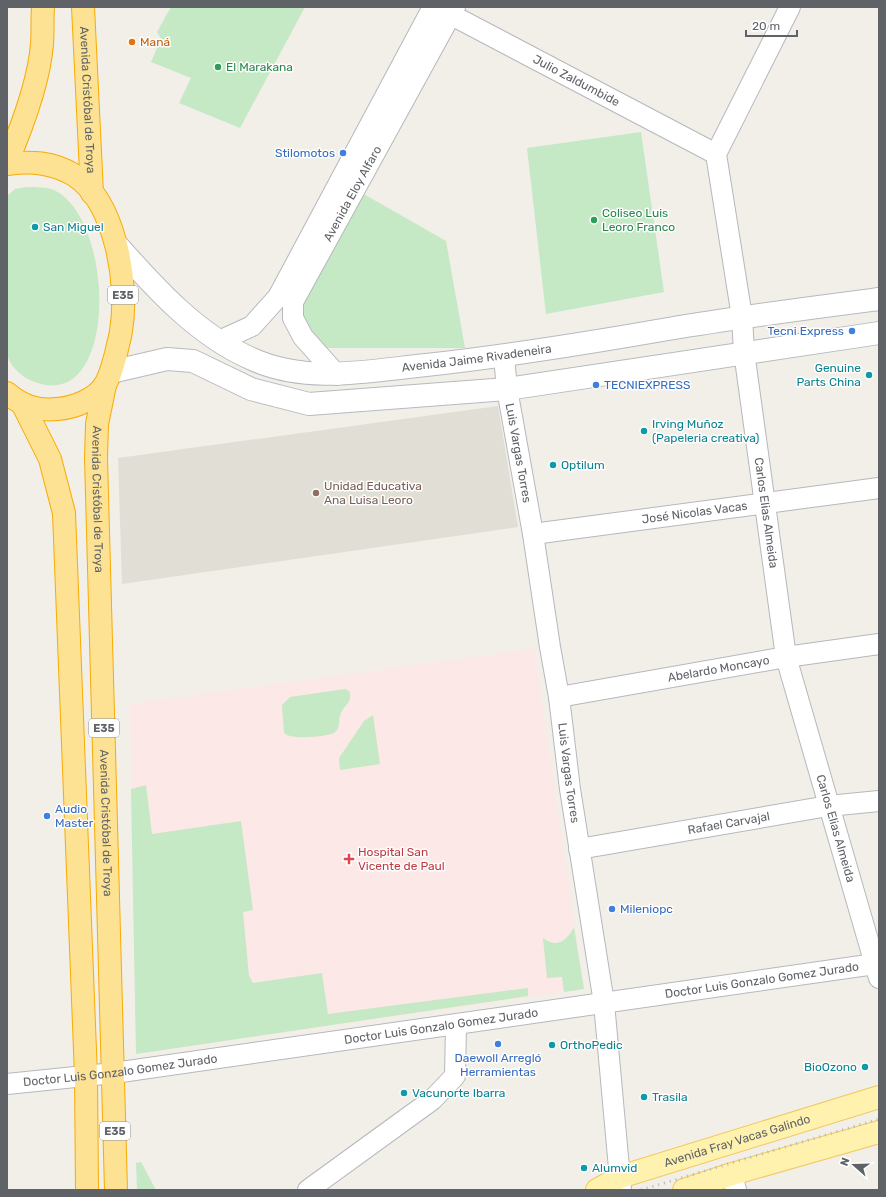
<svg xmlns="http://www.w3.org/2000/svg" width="886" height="1197" font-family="Rubik,sans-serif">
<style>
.education{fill:#e1ded6}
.medical{fill:#fce8e6}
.green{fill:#c5e8c5}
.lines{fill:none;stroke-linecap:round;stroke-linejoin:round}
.street-casing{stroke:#b5b8bc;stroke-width:22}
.secondary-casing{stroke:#b6babf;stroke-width:24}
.primary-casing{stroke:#f2c960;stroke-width:24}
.highway-casing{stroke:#f9ab00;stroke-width:24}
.street{stroke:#fff;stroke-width:20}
.secondary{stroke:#fff;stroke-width:22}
.primary{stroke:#fff2af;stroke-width:22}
.highway{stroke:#fde293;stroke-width:22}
.rail{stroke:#b6b7b8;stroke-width:3;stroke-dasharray:1 5;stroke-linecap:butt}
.food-dot{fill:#e8710a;stroke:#fff;stroke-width:1.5}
.leisure-dot{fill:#2e9e5b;stroke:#fff;stroke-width:1.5}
.shop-dot{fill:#3f7fe0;stroke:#fff;stroke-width:1.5}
.culture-dot{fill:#0f9aa8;stroke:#fff;stroke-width:1.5}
.education-dot{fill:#8d6e63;stroke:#fff;stroke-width:1.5}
.health-dot{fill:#e0444e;stroke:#fff;stroke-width:1.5}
.labels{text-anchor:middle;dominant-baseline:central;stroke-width:3;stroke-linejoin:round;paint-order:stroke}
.shield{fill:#fff;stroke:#8f9295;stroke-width:1}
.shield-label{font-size:11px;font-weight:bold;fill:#5f6368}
.food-label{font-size:12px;fill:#c56008;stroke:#fff;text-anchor:start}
.leisure-label{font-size:12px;fill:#27864d;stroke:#fff;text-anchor:start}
.street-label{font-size:12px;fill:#5f6368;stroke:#fff}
.shop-label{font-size:12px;fill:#366cbe;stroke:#fff;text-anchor:start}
.culture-label{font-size:12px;fill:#0d838f;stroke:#fff;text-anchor:start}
.education-label{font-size:12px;fill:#785e54;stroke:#fff;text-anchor:start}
.health-label{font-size:12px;fill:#be3a42;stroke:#fff;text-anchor:start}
</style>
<rect width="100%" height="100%" fill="#f1efe8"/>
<path class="education" d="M498,406L518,527L122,584L118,458Z"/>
<path class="medical" d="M534,649L584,989L136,1054L130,704Z"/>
<path class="green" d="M171,7H305L240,128L179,103L191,78L151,62L161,39L157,32Z
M641,132L664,292L546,314L527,148Z
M27,187C35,187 47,187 54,190C117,220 119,421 30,380C21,376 9,365 7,354C4,339 7,321 7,306C7,269 7,233 7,196L15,189Z
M362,193L446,241L465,348H321L296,303Z
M345,689L349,691C353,702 345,704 341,713C337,721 342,727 334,733C325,737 291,740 284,733L282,705L290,697Z
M373,715L380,764L340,770L339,758L364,721Z
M146,785L152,834L241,821L253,910L243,912L249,976L253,983L322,973L328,1014L528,988V996L136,1054L131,789Z
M574,927L584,989L564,992L562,977L547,978L543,938C558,949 567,940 574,927Z
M141,1162L156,1190H137L136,1163Z"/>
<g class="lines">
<g class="street-casing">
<g id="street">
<path id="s1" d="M790,7L716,154L742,317L744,352L786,657L879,978"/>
<path id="s2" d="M440,9L716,154"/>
<path d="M219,341L252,326L278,297L433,7"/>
<path id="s3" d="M504,357L507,389L533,534L550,647L559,697L570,789L604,1003L621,1190"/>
<path id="s4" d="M337,375L303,337L293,318V302L455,7"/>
<path id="s5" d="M533,534L879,488"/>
<path id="s6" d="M559,697L786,657L879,644"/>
<path id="s7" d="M579,849L828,806L879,801"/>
<path id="s8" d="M7,1084L114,1073L875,964"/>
<path d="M732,1174L736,1190"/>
<path d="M308,1190L432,1100L455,1076L456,1025"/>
</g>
</g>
<g class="secondary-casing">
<g id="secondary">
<path id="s9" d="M116,244C155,288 197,335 252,359C307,384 368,371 426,365C507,356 588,343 668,329C738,317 809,308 879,299"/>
<path d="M111,372L167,359L193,361L251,389L309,404L507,389L879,333"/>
</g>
</g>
<g class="primary-casing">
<g id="primary">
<path id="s10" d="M597,1190L620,1177L879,1097"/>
<path d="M684,1190L732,1174L879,1132"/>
</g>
</g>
<g class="highway-casing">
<g id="highway">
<path id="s11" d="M83,7L92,193"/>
<path d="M7,162C22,127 39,82 42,44C43,32 42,19 43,7"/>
<path d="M7,164C31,161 52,162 74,175C116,202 129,285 121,331C120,339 117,347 116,354C113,364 111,374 106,383C97,399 74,408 57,409C37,411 22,406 7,393"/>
<path id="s12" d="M105,385L97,424L96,458L116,1190"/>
<path d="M23,405L50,459L64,513L86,1076L87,1190"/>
</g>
</g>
<use href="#street" class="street"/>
<use href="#secondary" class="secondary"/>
<use href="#primary" class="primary"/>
<use href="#highway" class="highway"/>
<path class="rail" d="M641,1190L879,1119"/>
</g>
<circle class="food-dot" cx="132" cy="42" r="4"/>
<g class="leisure-dot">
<circle cx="218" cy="67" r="4"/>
<circle cx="594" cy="220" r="4"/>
</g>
<g class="shop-dot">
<circle cx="343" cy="153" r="4"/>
<circle cx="852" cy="331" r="4"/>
<circle cx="596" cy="385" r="4"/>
<circle cx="47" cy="816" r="4"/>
<circle cx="612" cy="909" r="4"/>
<circle cx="498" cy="1044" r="4"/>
</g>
<g class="culture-dot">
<circle cx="35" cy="227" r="4"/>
<circle cx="869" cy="375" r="4"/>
<circle cx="644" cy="431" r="4"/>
<circle cx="553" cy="465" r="4"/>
<circle cx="552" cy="1045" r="4"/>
<circle cx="865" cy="1067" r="4"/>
<circle cx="404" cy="1093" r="4"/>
<circle cx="644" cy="1097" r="4"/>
<circle cx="584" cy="1168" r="4"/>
</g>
<circle class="education-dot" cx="316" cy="493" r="4"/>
<path class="health-dot" d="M347 853h4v4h4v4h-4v4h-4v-4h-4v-4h4z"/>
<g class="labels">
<g class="shield">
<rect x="108" y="286" width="30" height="18" rx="3"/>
<rect x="89" y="719" width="30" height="18" rx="3"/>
<rect x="100" y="1122" width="30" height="18" rx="3"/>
</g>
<g class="shield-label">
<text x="123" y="295">E35</text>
<text x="104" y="728">E35</text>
<text x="115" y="1131">E35</text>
</g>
<g class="food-label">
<text x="140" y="42">Maná</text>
</g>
<g class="leisure-label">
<text x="226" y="67">El Marakana</text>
<text x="602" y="213">Coliseo Luis<tspan x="602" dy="14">Leoro Franco</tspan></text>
</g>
<g class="street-label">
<text stroke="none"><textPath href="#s2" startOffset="154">Julio Zaldumbide</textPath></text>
<text stroke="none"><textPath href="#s11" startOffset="93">Avenida Cristóbal de Troya</textPath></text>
<text stroke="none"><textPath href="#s4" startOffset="212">Avenida Eloy Alfaro</textPath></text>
<text stroke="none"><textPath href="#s9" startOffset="407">Avenida Jaime Rivadeneira</textPath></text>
<text stroke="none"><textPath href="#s3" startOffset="97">Luis Vargas Torres</textPath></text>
<text stroke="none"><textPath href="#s12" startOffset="115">Avenida Cristóbal de Troya</textPath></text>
<text stroke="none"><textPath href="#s5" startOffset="163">José Nicolas Vacas</textPath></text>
<text stroke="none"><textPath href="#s1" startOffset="527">Carlos Elias Almeida</textPath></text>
<text stroke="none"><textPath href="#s6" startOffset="162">Abelardo Moncayo</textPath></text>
<text stroke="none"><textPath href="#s3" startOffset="421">Luis Vargas Torres</textPath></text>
<text stroke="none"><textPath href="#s12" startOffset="439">Avenida Cristóbal de Troya</textPath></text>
<text stroke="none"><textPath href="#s7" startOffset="152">Rafael Carvajal</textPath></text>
<text stroke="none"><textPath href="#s1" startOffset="851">Carlos Elias Almeida</textPath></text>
<text stroke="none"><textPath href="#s8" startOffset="762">Doctor Luis Gonzalo Gomez Jurado</textPath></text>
<text stroke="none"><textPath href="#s8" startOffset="438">Doctor Luis Gonzalo Gomez Jurado</textPath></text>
<text stroke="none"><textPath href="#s8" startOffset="114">Doctor Luis Gonzalo Gomez Jurado</textPath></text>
<text stroke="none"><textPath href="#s10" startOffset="149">Avenida Fray Vacas Galindo</textPath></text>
</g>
<g class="shop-label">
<text x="335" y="153" text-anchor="end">Stilomotos</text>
<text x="844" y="331" text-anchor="end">Tecni Express</text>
<text x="604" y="385">TECNIEXPRESS</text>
<text x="55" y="809">Audio<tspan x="55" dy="14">Master</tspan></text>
<text x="620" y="909">Mileniopc</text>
<text x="498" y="1058" text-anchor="middle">Daewoll Arregló<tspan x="498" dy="14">Herramientas</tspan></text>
</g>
<g class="culture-label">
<text x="43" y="227">San Miguel</text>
<text x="861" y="368" text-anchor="end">Genuine<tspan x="861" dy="14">Parts China</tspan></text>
<text x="652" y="424">Irving Muñoz<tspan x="652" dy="14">(Papeleria creativa)</tspan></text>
<text x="561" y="465">Optilum</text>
<text x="560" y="1045">OrthoPedic</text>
<text x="857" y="1067" text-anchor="end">BioOzono</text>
<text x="412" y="1093">Vacunorte Ibarra</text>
<text x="652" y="1097">Trasila</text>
<text x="592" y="1168">Alumvid</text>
</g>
<g class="education-label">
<text x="324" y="486">Unidad Educativa<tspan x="324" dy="14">Ana Luisa Leoro</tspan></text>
</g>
<g class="health-label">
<text x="358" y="852">Hospital San<tspan x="358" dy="14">Vicente de Paul</tspan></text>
</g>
</g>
<rect width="886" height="1197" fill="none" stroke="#5f6368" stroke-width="16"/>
<g transform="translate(854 1165) rotate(290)" stroke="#ffffff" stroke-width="3" paint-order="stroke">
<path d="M0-3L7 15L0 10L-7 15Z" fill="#5f6368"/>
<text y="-6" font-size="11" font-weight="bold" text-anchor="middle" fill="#5f6368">N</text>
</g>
<path d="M746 30v6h51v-6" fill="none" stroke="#5f6368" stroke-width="2"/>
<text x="752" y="30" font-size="12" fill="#5f6368" stroke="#ffffff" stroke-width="3" paint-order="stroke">20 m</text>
</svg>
